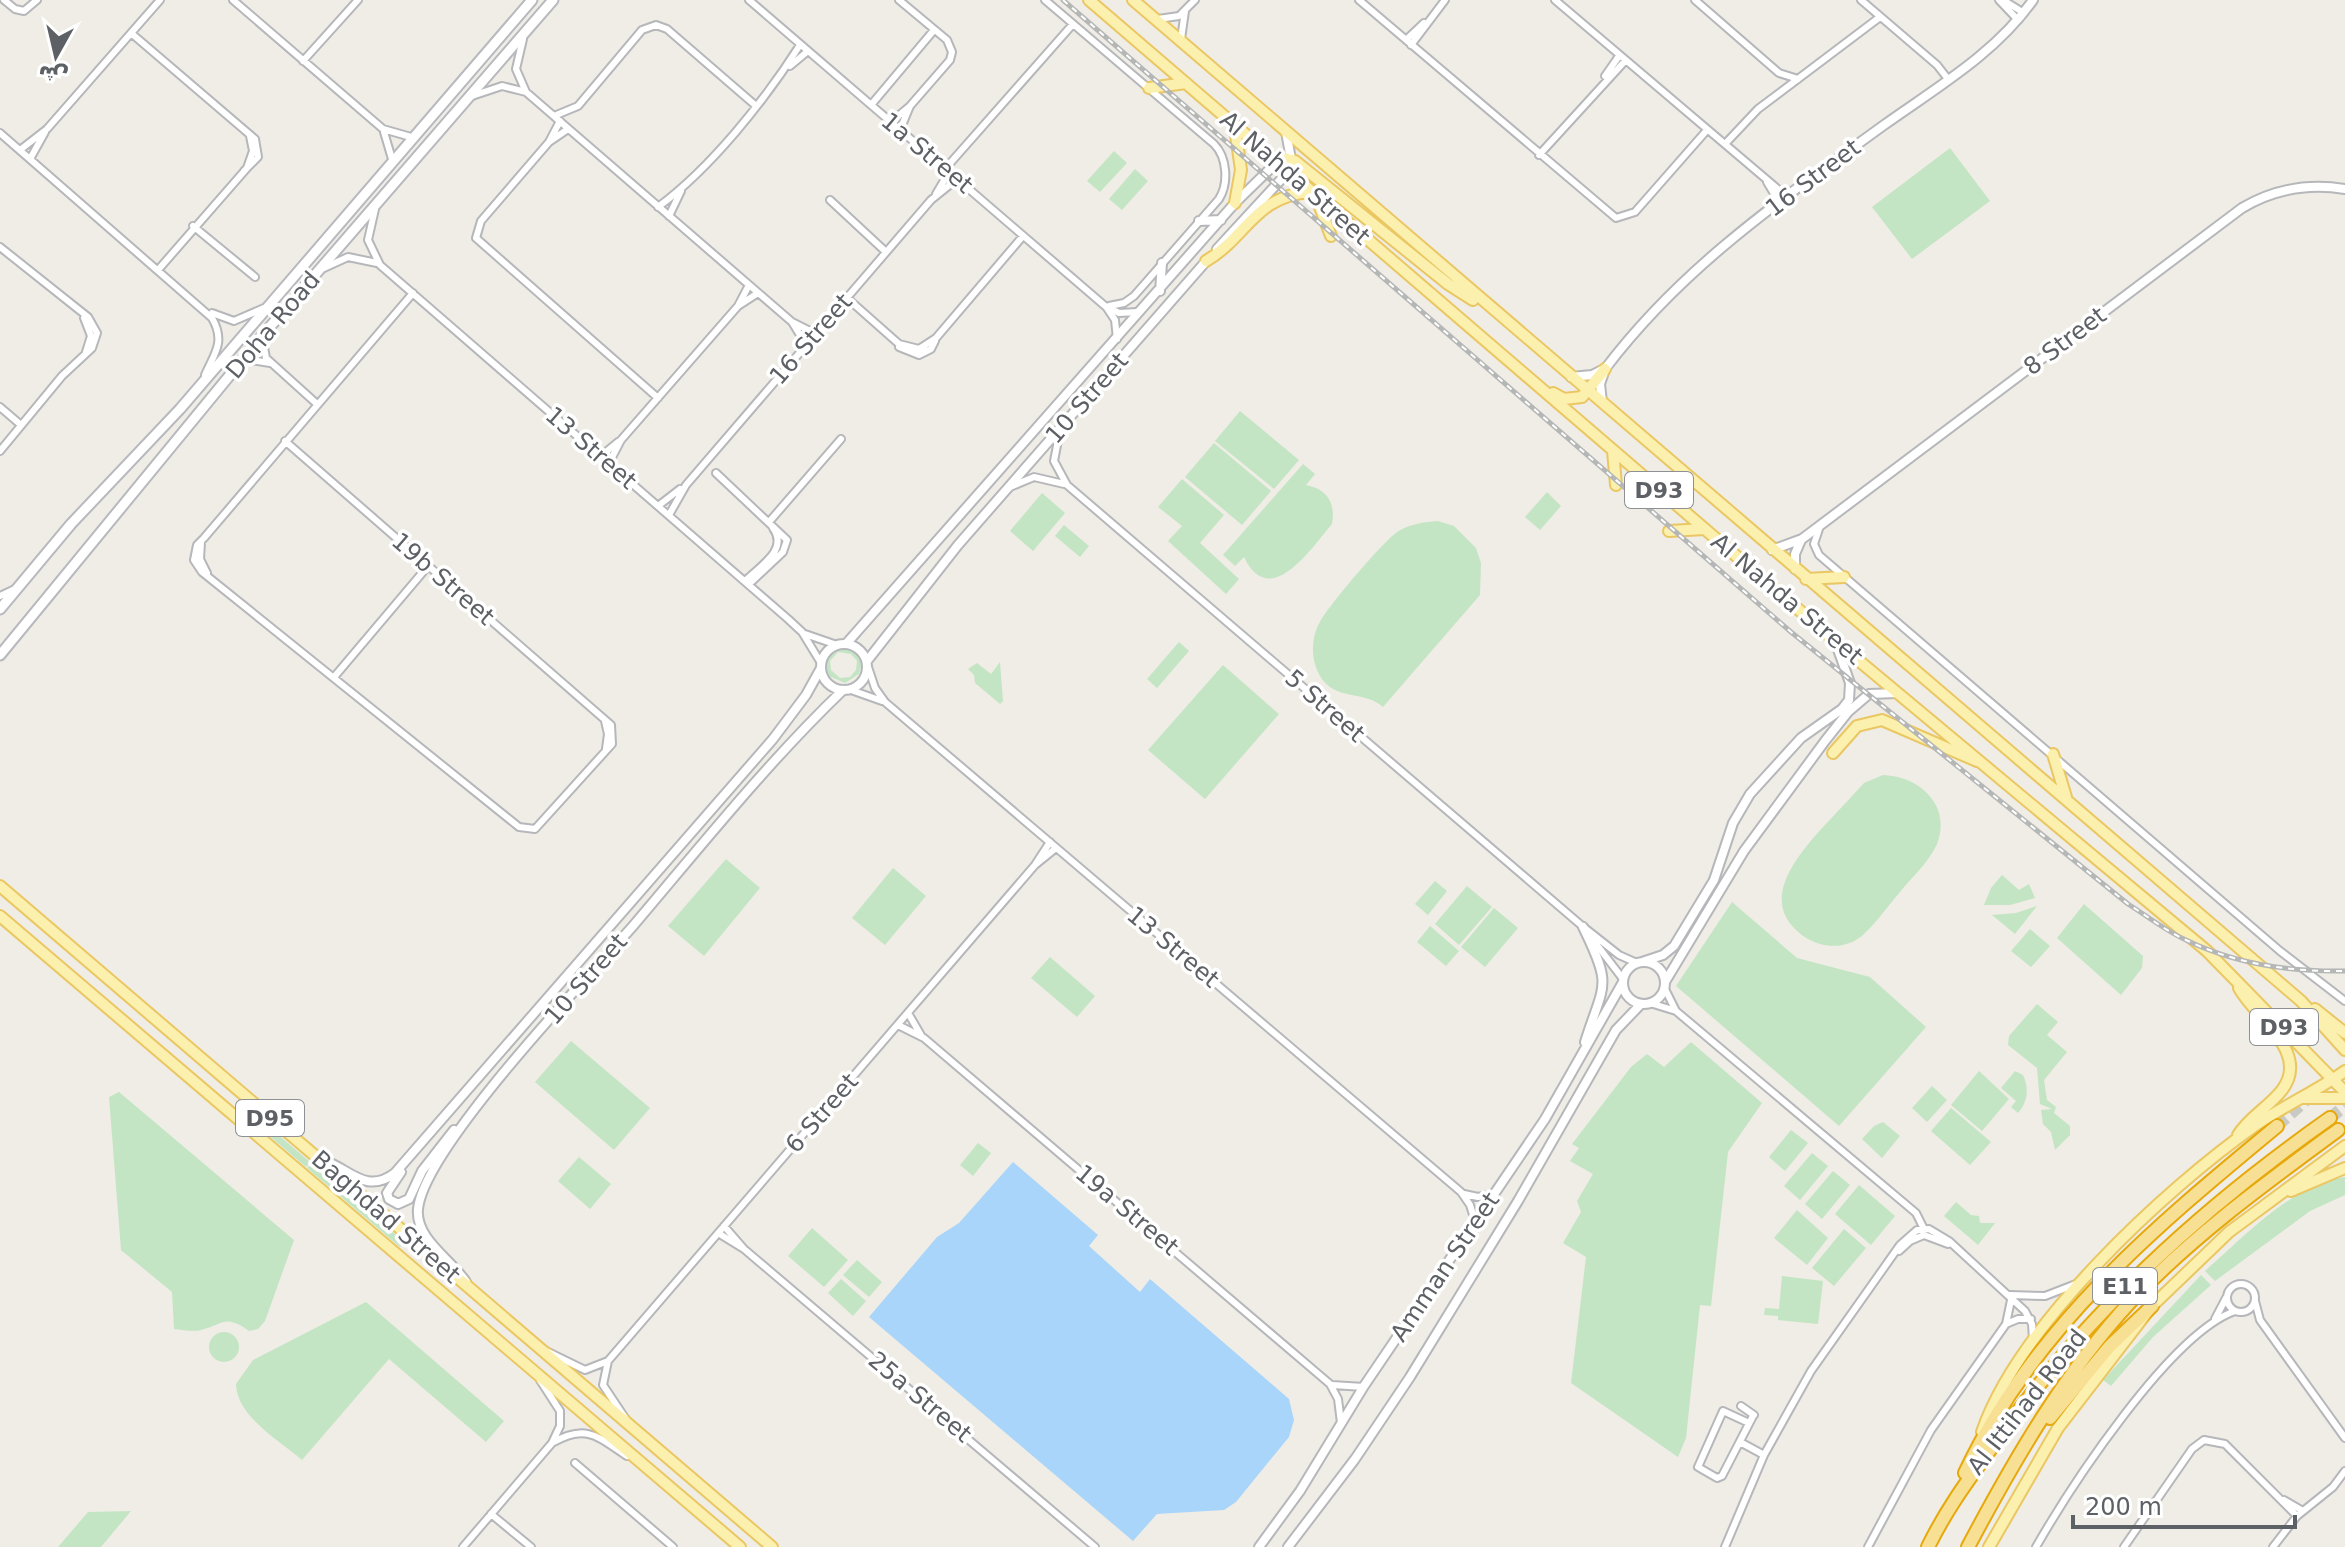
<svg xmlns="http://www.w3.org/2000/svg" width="2345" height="1547" font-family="'DejaVu Sans',Vazirmatn,sans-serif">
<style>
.green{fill:#c3e5c4;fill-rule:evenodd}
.water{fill:#aad5fa}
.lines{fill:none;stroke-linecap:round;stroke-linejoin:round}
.motorway-tunnel{stroke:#cacac5;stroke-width:12;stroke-dasharray:12 6;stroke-linecap:butt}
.minor-casing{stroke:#b6b7bb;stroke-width:10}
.tertiary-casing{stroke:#b6b7bb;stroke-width:12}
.secondary-casing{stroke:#b7b9be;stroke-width:13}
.primary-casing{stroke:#eac763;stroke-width:14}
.motorway-casing{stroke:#e7a80c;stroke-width:16}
.minor{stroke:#fff;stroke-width:6}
.tertiary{stroke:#fff;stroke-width:8}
.secondary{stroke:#fff;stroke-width:9}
.primary{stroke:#fbf0ae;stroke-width:10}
.motorway{stroke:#f7e094;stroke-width:12}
.rail-casing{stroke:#b5b6b6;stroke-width:5}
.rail{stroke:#fff;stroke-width:2;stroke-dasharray:6;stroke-linecap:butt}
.labels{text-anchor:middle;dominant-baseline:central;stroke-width:7;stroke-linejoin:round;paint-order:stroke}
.shield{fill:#fff;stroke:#8e9093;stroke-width:2}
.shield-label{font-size:22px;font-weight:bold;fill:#5d6065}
.street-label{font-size:24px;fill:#5d6065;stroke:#fff}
</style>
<rect width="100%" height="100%" fill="#efede5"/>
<path class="green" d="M1950,148L1990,201L1912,259L1872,207Z
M1114,151L1127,163L1100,192L1087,181Z
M1135,169L1148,181L1122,210L1109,199Z
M1240,411L1299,460L1274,489L1215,441Z
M1214,443L1271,491L1242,525L1185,477Z
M1303,464L1315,474L1306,485C1327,489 1336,503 1332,524C1312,547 1270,612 1244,557L1235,566L1223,555Z
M1182,479L1224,515L1200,543L1239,579L1226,594L1168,541L1182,526L1158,507Z
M1547,492L1561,506L1540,530L1525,517Z
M1042,493L1065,513L1033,551L1010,531Z
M1438,521L1454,526L1476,548L1481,563L1480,595L1383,707C1363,688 1327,705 1315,664C1311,651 1313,633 1320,622C1329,605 1382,543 1397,532C1410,524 1423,522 1438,521Z
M1064,525L1089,546L1080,557L1055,536Z
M1179,642L1189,651L1157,688L1147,679Z
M841,646L853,649L862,663L859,674L845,683L829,676C822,663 826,651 841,646ZM838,652L851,654L857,661L856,670L850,677L840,678L831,670L830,661Z
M1000,662L1003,701L1000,704L975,683L974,675L968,669L977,663L991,674Z
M1223,665L1279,714L1205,799L1148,750Z
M1883,775C1919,776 1952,805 1937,844C1929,862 1912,877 1900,892C1888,906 1877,922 1864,934C1839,957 1801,944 1786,917C1765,877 1828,824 1852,796L1864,783Z
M726,859L760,888L704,956L668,926Z
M893,868L926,896L885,945L852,918Z
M2002,875L2019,890L2029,884L2035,898L2010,905H1984L1991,888Z
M1435,881L1447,891L1428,915L1415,904Z
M1467,886L1492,907L1459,945L1435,924Z
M1732,902L1797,958L1870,977L1926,1027L1839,1126L1676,986Z
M2084,904L2143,956L2142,968L2121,995L2057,938Z
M2037,906L2015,934L1992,915L2016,913Z
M1494,908L1518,928L1485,967L1461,947Z
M1430,926L1459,951L1446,966L1417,942Z
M2030,929L2050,946L2031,967L2011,951Z
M1050,957L1095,996L1077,1017L1031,978Z
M2037,1004L2058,1022L2047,1035L2067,1052L2044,1080L2047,1100L2056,1107L2054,1113L2070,1126V1135L2055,1150L2051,1132L2043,1124L2041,1110L2052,1109L2040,1104L2037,1068L2008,1045L2009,1036Z
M571,1041L650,1108L614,1150L535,1082Z
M1691,1042L1762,1103L1728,1152L1711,1306L1700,1305L1686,1438L1678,1457L1571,1383L1586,1257L1563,1243L1581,1212L1577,1201L1593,1174L1570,1161L1579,1148L1572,1144L1631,1067L1647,1054L1664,1067Z
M1979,1071L2009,1099L1982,1131L1951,1105Z
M2015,1071L2023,1075C2029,1088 2028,1102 2018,1113L2011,1107L2016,1101L2001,1088Z
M1932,1086L1947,1100L1927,1122L1912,1108Z
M119,1092L294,1240L265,1321L258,1329L249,1331C225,1314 224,1324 201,1330C194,1332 182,1330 174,1329L172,1292L121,1250L109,1097Z
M1951,1108L1991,1142L1970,1165L1931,1131Z
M263,1122L310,1162L306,1167L259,1127Z
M1883,1122L1900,1136L1882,1158L1862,1139L1874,1126Z
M1791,1130L1808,1143L1785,1171L1769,1157Z
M978,1143L991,1153L973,1176L960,1165Z
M1812,1153L1828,1166L1800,1200L1784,1186Z
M579,1157L611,1184L590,1209L558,1181Z
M312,1163L404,1242L400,1247L307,1168Z
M1833,1171L1850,1185L1822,1219L1805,1204Z
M2345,1177V1195L2310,1211L2215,1281L2205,1271C2245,1236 2290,1186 2345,1177Z
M1859,1185L1895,1216L1871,1245L1835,1214Z
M1956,1202L1971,1215L1979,1216L1980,1223H1995L1978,1245L1944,1216Z
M1797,1210L1828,1238L1807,1265L1774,1238Z
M812,1228L848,1260L824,1287L788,1256Z
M1844,1229L1866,1248L1834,1286L1812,1268Z
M857,1260L882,1282L869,1297L843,1275Z
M2201,1275L2211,1285L2153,1337L2111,1386L2103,1380Z
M1782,1276L1823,1281L1818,1324L1778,1320V1316L1764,1315L1765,1308L1779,1309Z
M841,1279L866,1301L853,1316L828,1293Z
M366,1302L504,1421L486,1442L389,1359L302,1460C279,1440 237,1417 236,1384L253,1360Z
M209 1347a15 15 0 1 1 30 0a15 15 0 1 1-30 0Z
M131,1511L101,1547H58L88,1512Z"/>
<path class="water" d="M1013,1162L1098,1235L1089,1246L1140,1292L1150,1279L1289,1399L1294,1420L1289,1437L1236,1502L1224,1510L1157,1514L1133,1541L869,1317L937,1237L959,1223Z"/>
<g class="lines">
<path class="motorway-tunnel" d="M2330,1118L2345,1106
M2277,1126L2313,1094"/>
<g class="minor-casing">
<path id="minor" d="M4,0L15,9L24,11L37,0
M233,0L383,129L411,137
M749,0L1105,306L1119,313L1138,312
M1045,0L1214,144C1227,157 1229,183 1219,199L1134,296L1124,303L1109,306
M1359,0L1616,218L1635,212L1707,130
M1555,0L1786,196
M1695,0L1779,73L1798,79
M1861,0L1937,65L1948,79
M1999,0L2018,20
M2003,0L2024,13
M1158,19L1179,16L1195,0
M131,33L255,139L258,157L244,171
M523,39L516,69L526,92
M1181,39L1185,11
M1406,40L1424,23
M1411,45L1445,0
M303,61L358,0
M790,66L808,51
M1605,76L1619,56
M472,96L502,86L526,92L792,322L816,334
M871,105L934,30
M554,116L578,106L642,30L656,25L667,29L755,105
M560,121L549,142L481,221L476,238L658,398
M891,122L910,106L950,60L952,52L947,40L899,0
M900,130L910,106
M384,132L392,159
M0,133L212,318C226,342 214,354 205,375
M549,142L568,129
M1725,144L1758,109L1880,17
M20,150L47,129L160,0
M1539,155L1625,61
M30,159L45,132
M945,169L1073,24
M1767,182L1779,202
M936,194L949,172
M830,200L886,252
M658,207C711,168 765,100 800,45
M375,209L368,240L380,265L788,619L802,632L821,663
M669,216L681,191
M193,226L255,277
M0,247L88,317L97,333L92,348L62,376L0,451
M324,268L348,257L377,263
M158,270L247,168L253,151L250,136
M847,298L899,344L919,349L936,338L1023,236
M738,306L758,293
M1107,308L1115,320L1117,339
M212,313L234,321L264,308
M84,318L91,336L86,352
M792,322L806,345
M262,336L266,358L317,404
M899,347L919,355L931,349L935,341
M244,359L270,363
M0,407L21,425
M1060,430L1054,461L1067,485L1581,925L1619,955L1637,963
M285,441L611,725L612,744L535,829L519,827L202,572L194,560L197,545L204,538L413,293
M601,456L618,442
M609,463L621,440L738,306L749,285
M716,473L787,540L783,552L749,584
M1010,487L1034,477L1064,484
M658,506L680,489
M669,515L686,485L931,200L957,179
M769,522L841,439
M1820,526L1814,544L1819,555L2280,951L2345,1001
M201,542L200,559L207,573
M745,581C760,566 789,550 773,528
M0,596L17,588
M805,634L837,645
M868,667L875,688L885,702L1461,1192L1470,1205L1475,1221
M335,676L428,566
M851,690L882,701
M605,721L608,734L606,749
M1035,865L1056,848
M1590,936L1623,979
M1664,987L1676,1011L1916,1213L1924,1229
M1650,1003L1676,1011
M908,1013L922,1037
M898,1025L924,1038L1330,1384L1338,1399L1341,1423
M1464,1194L1478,1197L1495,1194
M724,1226L744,1249L1095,1547
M718,1233L744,1249
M1899,1251L1910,1241L1924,1235L1948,1244
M2227 1298a14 14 0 1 1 28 0a14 14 0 1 1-28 0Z
M2010,1295L2045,1296L2076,1284
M2255,1301L2260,1320L2345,1438
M2215,1319L2226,1298
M2006,1324L2018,1319H2031
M544,1350L585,1370L608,1361L1035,865L1050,842
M608,1361L603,1385L627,1421
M1332,1385L1364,1387
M1741,1406L1754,1415L1753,1416L1722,1476L1717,1478L1698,1467L1723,1411L1749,1423
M1740,1442L1764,1455
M552,1443C587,1423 598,1437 627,1456
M575,1463L673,1547
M2284,1500L2303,1511
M491,1514L531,1547
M463,1547L552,1443L560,1426V1411L540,1380
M1725,1547L1764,1455L1811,1371L1900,1245L1917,1230L1929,1229L1949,1241L2025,1311L2032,1324L2033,1339
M1868,1547L1931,1430L2006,1324L2011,1300
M2036,1547C2071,1486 2170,1334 2235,1311
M2124,1547L2192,1449L2204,1440L2225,1444L2297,1516
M2273,1547L2297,1516L2333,1487L2345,1471"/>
</g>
<g class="tertiary-casing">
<path id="tertiary" d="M1199,221L1221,220
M1217,249L1287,173L1291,159L1286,132
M1160,291L1162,263
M1571,377L1592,375L1604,369
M1602,402L1600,384L1605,369C1683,266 1781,200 1884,125C1936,88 1996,53 2033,0
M1772,550L1802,539L2242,208C2274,189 2308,183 2345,189
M1795,569V554L1801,540
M821 667a23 23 0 1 1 46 0a23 23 0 1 1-46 0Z
M846,644L1235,203L1276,163
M867,661L958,545L1208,259
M1583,927C1613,988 1604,982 1585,1042
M1642,962L1663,955L1674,946L1714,880L1733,823L1750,794L1801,738L1842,709L1849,700L1850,683L1836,644
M1623 983a21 21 0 1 1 42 0a21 21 0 1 1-42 0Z
M1665,982L1744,851L1825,741L1848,712L1869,694L1897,693
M323,1160C350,1169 366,1195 395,1173L773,739L806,695L821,668
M401,1172L387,1193L389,1199L398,1204L409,1199L422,1171L454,1130
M466,1282C452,1260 415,1239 418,1209C424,1148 587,978 633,926C701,846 767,763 843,690
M1259,1547L1300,1491L1364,1386L1545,1119L1623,982
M1288,1547L1355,1459L1410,1377L1518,1201L1616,1030L1641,1004"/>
</g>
<g class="secondary-casing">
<path id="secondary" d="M0,609L71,524L180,409L532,0
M0,655L262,336L553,0"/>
</g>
<g class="primary-casing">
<path id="primary" d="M1089,0L1834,640L2207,951L2345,1092
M1133,0L2301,1001L2345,1050
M1149,88L1186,83
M1235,128L1241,170L1235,203
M1276,163L1284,158L1295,161L1448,284L1473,300
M1316,197L1331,236
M1206,261C1248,236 1254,196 1311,192
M1553,393L1564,399L1582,397L1605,369
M1613,451L1616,485
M1669,531L1705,529
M1806,579L1844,577
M1833,753L1857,726L1882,720L1977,761
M2053,754L2066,797
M0,886L772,1547
M0,916L740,1547
M2315,1009L2345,1033
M2303,1098H2345
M2238,1135C2249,1117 2269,1107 2282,1090C2311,1052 2255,1018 2239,988
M2291,1191L2345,1168
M1982,1432C2018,1326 2165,1189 2256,1125C2285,1105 2317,1091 2345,1071
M1989,1547L2058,1428L2152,1306L2229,1232L2345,1146"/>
</g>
<g class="motorway-casing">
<path id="motorway" d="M2050,1418L2110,1346L2152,1306
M1965,1473C2033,1328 2156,1226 2277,1126
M1928,1547C1947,1508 1969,1479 1994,1444C2086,1314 2199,1210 2330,1118
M1968,1547C2014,1460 2065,1372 2132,1300C2194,1235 2266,1183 2338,1130"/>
</g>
<use href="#minor" class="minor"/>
<use href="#tertiary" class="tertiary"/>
<use href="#secondary" class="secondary"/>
<use href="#primary" class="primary"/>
<use href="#motorway" class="motorway"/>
<g class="rail-casing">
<path id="rail" d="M1063,0L1791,632L2128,904C2147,916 2166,931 2186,940C2235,964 2291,972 2345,971"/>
</g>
<use href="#rail" class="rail"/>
</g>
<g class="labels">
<g class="shield">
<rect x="1625" y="472" width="68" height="36" rx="6"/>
<rect x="2250" y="1009" width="68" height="36" rx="6"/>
<rect x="236" y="1100" width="68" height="36" rx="6"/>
<rect x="2093" y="1268" width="64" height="36" rx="6"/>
</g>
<g class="shield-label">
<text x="1659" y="490">D93</text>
<text x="2284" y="1027">D93</text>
<text x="270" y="1118">D95</text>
<text x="2125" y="1286">E11</text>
</g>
<g class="street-label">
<text transform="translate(927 153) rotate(40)">1a Street</text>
<text transform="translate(1295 178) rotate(41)">Al Nahda Street</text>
<text transform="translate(1813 178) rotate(-37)">16 Street</text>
<text transform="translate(273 325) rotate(-50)">Doha Road</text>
<text transform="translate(811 339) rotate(-49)">16 Street</text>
<text transform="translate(2065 341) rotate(-37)">8 Street</text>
<text transform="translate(1087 398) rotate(-49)">10 Street</text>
<text transform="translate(591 448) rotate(41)">13 Street</text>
<text transform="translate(443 579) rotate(41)">19b Street</text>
<text transform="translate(1787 599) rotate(40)">Al Nahda Street</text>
<text transform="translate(1325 706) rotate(41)">5 Street</text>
<text transform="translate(1173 947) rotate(40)">13 Street</text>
<text transform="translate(586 979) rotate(-49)">10 Street</text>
<text transform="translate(822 1113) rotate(-49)">6 Street</text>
<text transform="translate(1127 1210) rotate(40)">19a Street</text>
<text transform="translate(386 1217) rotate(41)">Baghdad Street</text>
<text transform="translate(1445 1267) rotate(-56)">Amman Street</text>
<text transform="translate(920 1397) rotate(40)">25a Street</text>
<text transform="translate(2027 1402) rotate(-52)">Al Ittihad Road</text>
</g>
</g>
<g transform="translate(56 56) rotate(188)" stroke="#ffffff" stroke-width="6" paint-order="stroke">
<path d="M0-6L14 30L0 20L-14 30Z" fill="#5d6065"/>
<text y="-12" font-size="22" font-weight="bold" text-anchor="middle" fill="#5d6065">ش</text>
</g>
<path d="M2073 1515v12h222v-12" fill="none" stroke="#5d6065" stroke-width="4"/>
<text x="2085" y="1515" font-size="24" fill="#5d6065" stroke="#ffffff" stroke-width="6" paint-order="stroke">200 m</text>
</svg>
